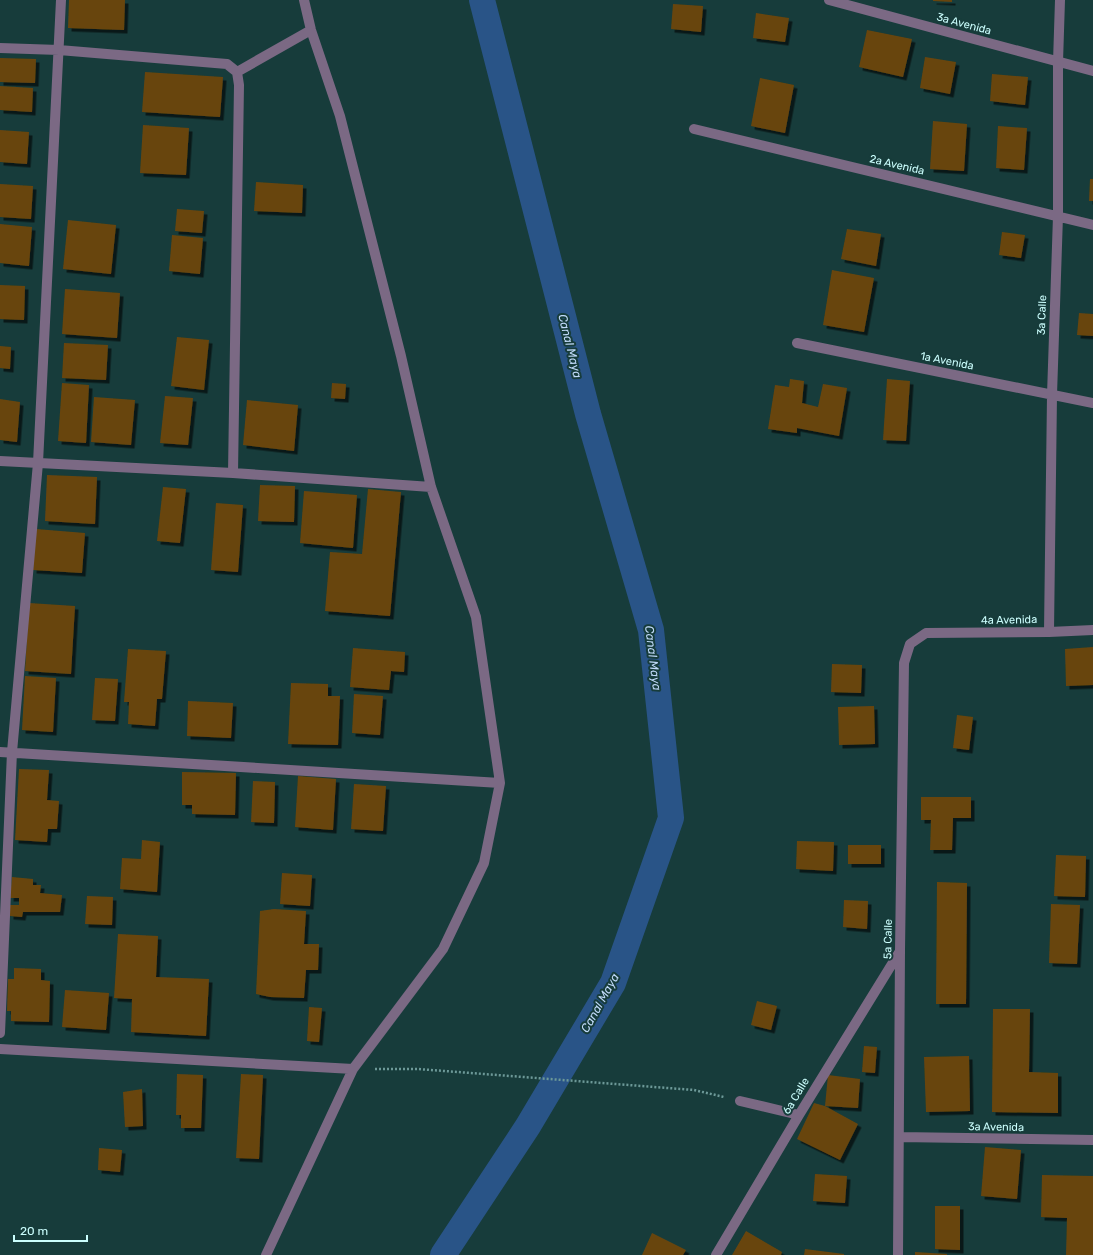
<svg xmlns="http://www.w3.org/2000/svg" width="1093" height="1255" font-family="Rubik,sans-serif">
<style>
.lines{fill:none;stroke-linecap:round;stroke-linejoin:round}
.canal{stroke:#295487;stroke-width:26}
.building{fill:#68450c;filter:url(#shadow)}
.path{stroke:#6d9998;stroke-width:2.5;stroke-dasharray:2 2;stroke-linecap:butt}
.minor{stroke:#7b6984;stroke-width:10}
.labels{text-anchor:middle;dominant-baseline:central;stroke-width:4;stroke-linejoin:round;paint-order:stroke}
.street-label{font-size:11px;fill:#cbfefd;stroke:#173c3b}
.water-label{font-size:12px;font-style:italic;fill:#c1daf9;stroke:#173c3b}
</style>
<defs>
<filter id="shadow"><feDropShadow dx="3.5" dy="3.5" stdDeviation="0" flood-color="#0009"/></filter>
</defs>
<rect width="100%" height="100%" fill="#173c3b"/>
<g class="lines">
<path class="canal" d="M443,1255L528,1126L613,983L671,818L651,630L588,414L482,0"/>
</g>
<path class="building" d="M69,0H125L124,30L68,28Z
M933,0H952V2L933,1Z
M673,4L703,6L701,32L671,29Z
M756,13L789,18L785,42L753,38Z
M867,30L912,39L903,77L859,67Z
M925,57L956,62L950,94L920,88Z
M0,58L36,59L35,83L0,82Z
M145,72L223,77L220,117L142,112Z
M992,74L1028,77L1025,105L990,101Z
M760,78L794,85L785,133L751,126Z
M0,86L33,88L32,112L0,110Z
M933,121L967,124L964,171L930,169Z
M143,125L189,128L186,175L140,173Z
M998,126L1027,128L1024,170L996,168Z
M0,130L29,132L27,164L0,162Z
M1090,179H1093V201H1089Z
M256,182L303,185L302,213L254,211Z
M0,184L33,186L31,219L0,217Z
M177,209L204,211L202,233L175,231Z
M68,220L116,225L111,274L63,269Z
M0,224L32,227L29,266L0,263Z
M847,229L881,234L876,266L841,259Z
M1002,232L1025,235L1021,258L999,255Z
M172,235L203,238L200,274L169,271Z
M832,270L874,278L864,332L823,325Z
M0,285L25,286L24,320L0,319Z
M65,289L120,293L117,338L62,334Z
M1079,313L1093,314V336L1077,335Z
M177,337L209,340L204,390L171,386Z
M64,343L108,345L106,380L62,378Z
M0,346L11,347L10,369L0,368Z
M790,379L804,381L802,403L818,407L823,384L847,388L839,436L797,428V433L768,429L775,385L789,387Z
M887,379L910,381L906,441L883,440Z
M62,383L89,385L86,443L58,441Z
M332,383L346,384L345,399L331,398Z
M165,396L193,398L188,445L160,443Z
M94,397L135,400L131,445L91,442Z
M0,399L20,402L17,442L0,440Z
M247,400L298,405L294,451L243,445Z
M47,475L97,477L95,524L45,521Z
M260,485L295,486L294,522L258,521Z
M163,487L186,489L180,543L157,541Z
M368,489L401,492L390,616L325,611L330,552L362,554Z
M304,491L357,495L353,548L300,543Z
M216,503L243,505L238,572L211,570Z
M36,529L85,533L82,573L33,570Z
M29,603L75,606L71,674L25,671Z
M1093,647V685L1066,686L1065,649Z
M353,648L405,652L404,672L391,671L389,690L350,687Z
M128,649L166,651L162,699H157L155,726L128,724L129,702H124Z
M832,664L862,665L861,693L831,692Z
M25,676L56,678L53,732L22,730Z
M95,678L118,679L115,721L92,720Z
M291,683L328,684V696H340L338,745L288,744Z
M354,694L383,696L380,735L352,733Z
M188,701L233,703L231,738L187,736Z
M874,706L875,744L839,745L838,707Z
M957,715L973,717L969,750L953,748Z
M19,769L49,770L47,800L59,801L57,829H48L47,842L15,840Z
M182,772L236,773L235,815L192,814V805H182Z
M298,776L336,779L333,830L295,827Z
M253,781L275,782L274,823L251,822Z
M354,784L386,786L383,831L351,829Z
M921,797H971V818H953L952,850H930L931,820H921Z
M142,840L160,842L157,892L120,889L122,858L141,859Z
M797,841L834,842L833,871L796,869Z
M848,845H881V864H848Z
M1056,855L1086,856L1085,897L1054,896Z
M282,873L312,875L310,906L280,904Z
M12,877L33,879V885H41L40,893L62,895L60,912H23L22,917L10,916V905H19V898H10Z
M937,882L967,883L966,1004H936Z
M87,896L113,897L112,925L85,924Z
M844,900L868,901L867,929L843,927Z
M1051,904L1080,905L1077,964L1049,963Z
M274,909L306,911L304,944H319L318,970H306L304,998L270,997L256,994L260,911Z
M118,934L158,936L156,977L209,979L206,1036L131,1032L132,999L114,998Z
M14,968L41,969V980L50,981L49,1022L11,1021V1011H7L8,979H14Z
M65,990L109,993L106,1030L62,1027Z
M757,1001L777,1006L771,1030L751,1025Z
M309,1007L322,1008L319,1042L307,1041Z
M993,1009H1030L1029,1072L1058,1073V1113L992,1112Z
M864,1046L877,1047L875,1073L862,1072Z
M969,1056L970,1111L926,1112L924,1057Z
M177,1074L203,1075L201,1128H181V1115H176Z
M241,1074L263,1075L259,1159L236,1158Z
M828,1075L860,1079L858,1108L825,1106Z
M142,1089L143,1126L125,1127L123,1092Z
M814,1103L825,1106L858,1124L840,1160L797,1139Z
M985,1147L1021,1150L1017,1199L981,1196Z
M99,1148L122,1150L120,1172L98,1170Z
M815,1174L847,1176L845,1203L813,1201Z
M1042,1175L1093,1176V1255H1066L1067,1218L1041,1217Z
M935,1206H960V1250L935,1249Z
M746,1231L782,1252L781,1255H732Z
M652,1233L686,1250L683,1255H642Z
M805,1249L844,1254V1255H804Z
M915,1252L947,1254V1255H915Z"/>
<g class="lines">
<path class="path" d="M375,1069H418L694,1090L724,1097"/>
<path class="minor" d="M829,0L1093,71
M0,48L59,50L227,64L237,72L239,85L233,473
M237,72L311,30
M694,129L1093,225
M797,343L1093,403
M0,461L233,473L431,487
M1049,632L1052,395L1058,216V62L1060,0
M0,752L500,783
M0,1033L12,752L38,463L61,0
M0,1049L353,1069
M740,1101L799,1115
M899,1137L1093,1140
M266,1255L353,1069L443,949L484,863L500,783L476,617L431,487L401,356L340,116L311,30L304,0
M716,1255L799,1115L900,951
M898,1255L900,951L904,663L910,644L926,633L1049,632L1093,630"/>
</g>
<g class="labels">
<g class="street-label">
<text transform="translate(964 24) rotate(15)">3a Avenida</text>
<text transform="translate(897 165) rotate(13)">2a Avenida</text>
<text transform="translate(1042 315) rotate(-88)">3a Calle</text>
<text transform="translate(947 361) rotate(11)">1a Avenida</text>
<text transform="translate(1009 620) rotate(-1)">4a Avenida</text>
<text transform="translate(888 939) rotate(-89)">5a Calle</text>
<text transform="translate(796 1096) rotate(-59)">6a Calle</text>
<text transform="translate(996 1127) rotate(1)">3a Avenida</text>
</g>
<g class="water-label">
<text transform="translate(570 346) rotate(76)">Canal Maya</text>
<text transform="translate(653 658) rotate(83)">Canal Maya</text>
<text transform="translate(600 1003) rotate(-61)">Canal Maya</text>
</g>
</g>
<path d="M14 1235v6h73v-6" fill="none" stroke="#cbfefd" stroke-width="2"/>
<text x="20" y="1235" font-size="12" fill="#cbfefd" stroke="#173c3b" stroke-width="3" paint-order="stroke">20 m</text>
</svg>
